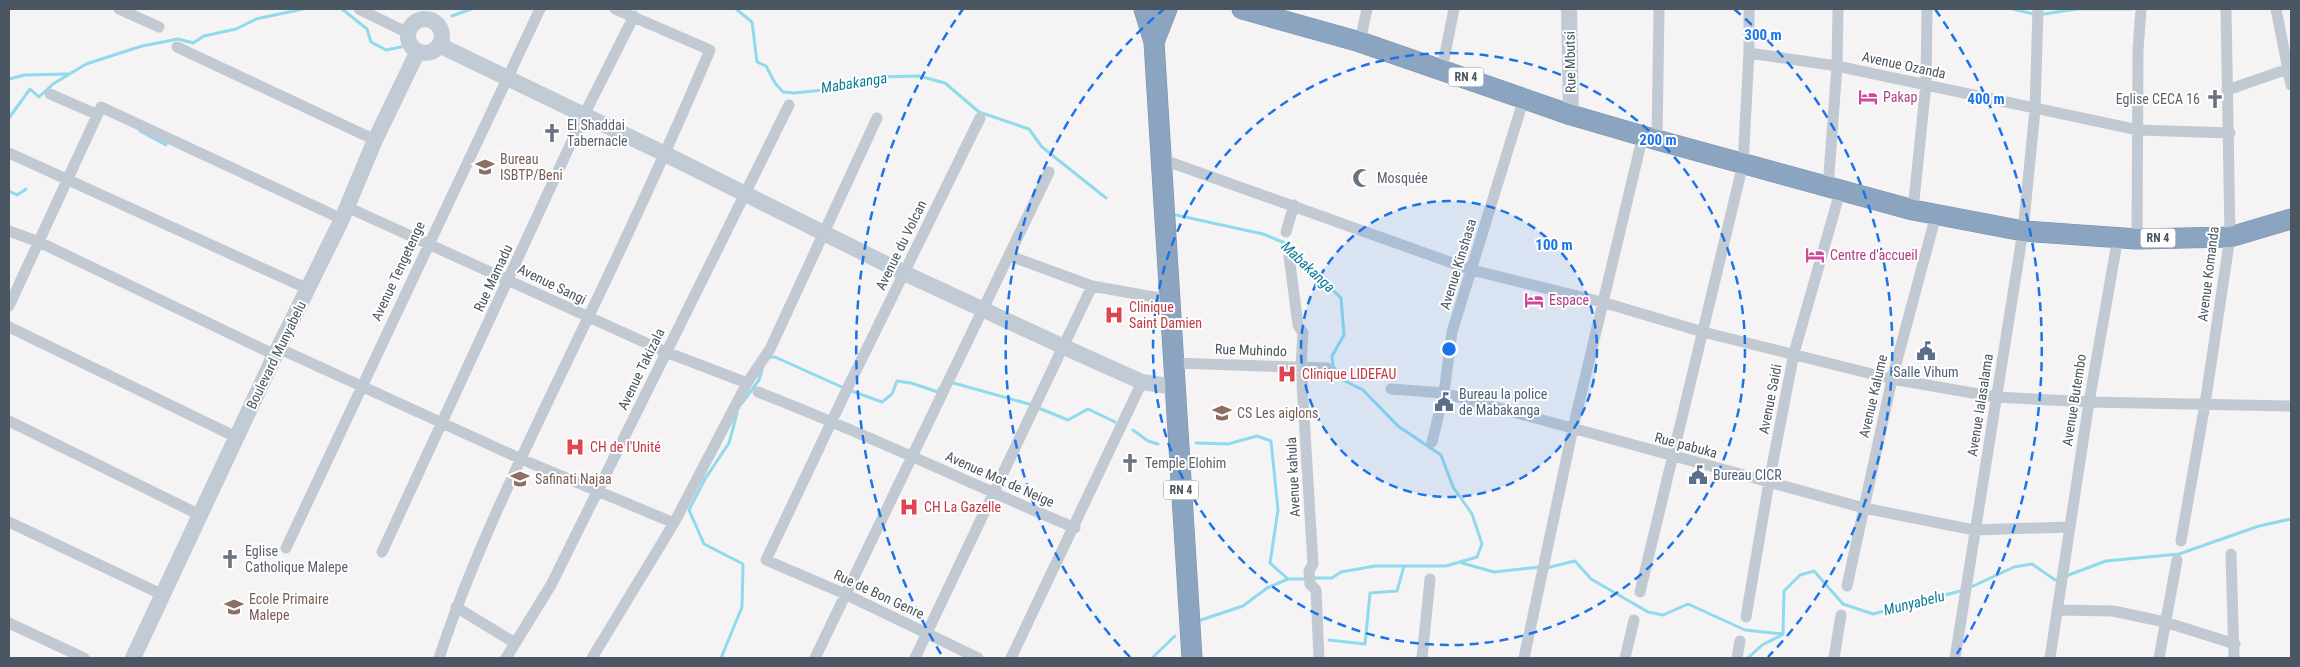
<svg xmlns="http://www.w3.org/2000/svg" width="2300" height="667" font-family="'Roboto Condensed',sans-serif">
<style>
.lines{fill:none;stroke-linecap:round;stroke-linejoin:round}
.stream{stroke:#90daee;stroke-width:3}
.highway-casing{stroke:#7690ad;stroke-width:21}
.street{stroke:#c1cad2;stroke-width:11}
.secondary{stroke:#c1cbd6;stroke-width:16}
.highway{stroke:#8ba5c1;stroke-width:20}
.ring{fill:none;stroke:#1a73e8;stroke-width:2.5;stroke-dasharray:9 6}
.labels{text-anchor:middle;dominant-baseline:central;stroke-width:4;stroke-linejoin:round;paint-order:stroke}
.shield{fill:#fff;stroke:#808990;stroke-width:1}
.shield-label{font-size:12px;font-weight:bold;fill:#4a5661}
.street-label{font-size:14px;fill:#4a5661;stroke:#fff}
.hotel-label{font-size:14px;fill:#b23c85;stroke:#fff;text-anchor:start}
.worship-label{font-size:14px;fill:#5b616d;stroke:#fff;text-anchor:start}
.education-label{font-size:14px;fill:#785e54;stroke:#fff;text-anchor:start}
.health-label{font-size:14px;fill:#be3a42;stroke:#fff;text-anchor:start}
.service-label{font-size:14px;fill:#4e5e75;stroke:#fff;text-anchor:start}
.water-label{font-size:15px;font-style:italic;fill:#0c7c9b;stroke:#fff}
.centre{fill:#1a73e8;stroke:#fff;stroke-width:2.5}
.ring-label{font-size:15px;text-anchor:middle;font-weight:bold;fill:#1a73e8;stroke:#fff;stroke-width:4;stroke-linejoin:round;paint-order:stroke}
</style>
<rect width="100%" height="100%" fill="#f5f3f3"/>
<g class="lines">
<path class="stream" d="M342,9L367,29L371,42L386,50L401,47
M736,9L752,22L757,62L766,66L775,83L783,92L794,93L842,88L877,77L919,76L945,83L979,112L1029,129L1042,147L1106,198
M2013,9L2037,15L2077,9H2132
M452,16L471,9
M9,79L25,75L68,74
M9,118L30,89L39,97L53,84L86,64L142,46L178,39L193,43L204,36L236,29L256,19L303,9
M140,131L166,145
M9,191L17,195L26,189
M1176,215L1263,234L1285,243L1341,298L1344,335L1332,356L1333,366L1343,380L1363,390L1398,426L1441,455L1453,487L1472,514L1482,544L1477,557L1446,566H1375L1341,572L1332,578H1312
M769,357H775L844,388
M950,382L1029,404L1068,420L1088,409L1115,422
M849,390L882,402L892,394L897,381L911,383L938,392L939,389
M742,403L759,380L762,370
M1133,430L1148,441L1158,444
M1196,443L1228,444L1257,436L1271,441L1278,510L1270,563L1288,579
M1462,563L1494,572L1540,567
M1546,568L1575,561L1591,579L1648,612L1663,615L1688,604L1745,630L1783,634L1784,591L1800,575L1814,571L1843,604L1873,614L1964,590
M2066,576L2106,561L2179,554L2259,526L2291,519
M1969,588L2014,567L2032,564L2055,580L2058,579
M1201,620L1243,606L1267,588L1288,579H1306
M1329,640L1365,644L1370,593L1397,591L1404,566
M721,658L742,607L743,564L704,544L689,510L705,479L729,443L737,413
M1152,658L1175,636
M1748,658L1762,645L1782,635"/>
<g class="highway-casing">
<path id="highway" d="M1144,9L1154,42L1192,658
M1242,9L1360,42L1571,115L1657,140L1913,210L2023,231L2137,239L2230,237L2291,219
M1154,42L1167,9"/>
</g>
<path class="street" d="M119,9L159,27
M359,9L408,33
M2276,9L2291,85
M1360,42L1367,9
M177,47L375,140
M1749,53L1837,66L2138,130L2230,133
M1442,69L1454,9
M2227,90L2291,68
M50,94L96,114
M1657,140L1659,9
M9,153L308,289
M1161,159L1472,270L1602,302L1703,332L1892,379L1996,397L2089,402L2291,406
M1828,188L1837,66L1838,9
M347,207L666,352L747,383
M1913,210L1926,84L1927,9
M9,231L39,242L275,355
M1286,232L1294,205
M2137,239L2138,50L2141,9
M1010,256L1092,286L1170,300
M1289,256L1298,325L1303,333L1301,366L1313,564L1309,571L1310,584L1316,590L1319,658
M9,306L101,107L342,219
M9,327L236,437
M278,348L521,459L674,523
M1174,363L1327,368
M1391,389L1444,393L1864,508L1974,530L2069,527
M758,392C865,433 969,483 1075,528
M9,421L200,515
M1432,442L1444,393L1452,332L1524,98
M9,522L163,595
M2181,541L2205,404L2230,237L2226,9
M286,548L540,9
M382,552L584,115L634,16
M2231,554L2234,658
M1847,586L1892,379L1936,215
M1640,592L1743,164L1749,53V9
M456,607L515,643
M2057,610L2113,611L2165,622L2235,644
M1746,617L1769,482L1794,353L1840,192
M9,623L84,658
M439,658C474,552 525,450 573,349C621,250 667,151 710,50L615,9
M506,658L551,585L789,105
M592,658L674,523L747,383L770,349L877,118
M815,658L1049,172
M915,658L1092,286
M978,658L845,594L766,560L849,385L980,118
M1011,658L1142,382
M1422,658L1430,579
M1524,658L1573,428L1643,135
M1625,658L1634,620
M1737,658L1740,641
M1834,658L1841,615
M1955,658L2023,231L2035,110L2038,9
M2050,658L2089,402L2118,237
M2159,658L2177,560"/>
<path class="secondary" d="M1569,9L1571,115
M408 36a17 17 0 1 1 34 0a17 17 0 1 1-34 0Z
M439,45L665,154L904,273L1064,347L1142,382L1175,387
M133,658L275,355L342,219L375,140L418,51"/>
<use href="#highway" class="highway"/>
</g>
<circle cx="1449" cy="349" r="148" fill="#1a73e8" fill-opacity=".12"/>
<g class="ring">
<circle cx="1449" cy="349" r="148"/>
<circle cx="1449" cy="349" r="296"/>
<path d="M1130 657A444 444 0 0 1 1164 9M1734 9A444 444 0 0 1 1768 657"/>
<path d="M941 654A593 593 0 0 1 963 9M1935 9A593 593 0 0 1 1957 654"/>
</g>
<defs>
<g id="hotel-bare" transform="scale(1.5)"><path d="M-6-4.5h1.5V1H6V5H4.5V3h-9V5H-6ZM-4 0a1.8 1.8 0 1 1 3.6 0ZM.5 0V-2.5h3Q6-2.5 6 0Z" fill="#d1479c" stroke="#fff" stroke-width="2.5" paint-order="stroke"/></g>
<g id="church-bare" transform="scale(1.5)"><path d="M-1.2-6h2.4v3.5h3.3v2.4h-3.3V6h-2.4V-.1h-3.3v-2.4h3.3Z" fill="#6b7280" stroke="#fff" stroke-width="2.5" paint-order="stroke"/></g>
<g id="university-bare" transform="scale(1.5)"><path d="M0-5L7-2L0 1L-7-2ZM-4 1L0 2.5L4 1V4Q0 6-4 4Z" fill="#8d6e63" stroke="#fff" stroke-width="2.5" paint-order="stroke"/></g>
<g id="mosque-bare" transform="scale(1.5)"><path d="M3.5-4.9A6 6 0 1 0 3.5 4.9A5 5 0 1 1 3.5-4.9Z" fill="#6b7280" stroke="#fff" stroke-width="2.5" paint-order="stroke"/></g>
<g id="hospital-bare" transform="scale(1.5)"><path d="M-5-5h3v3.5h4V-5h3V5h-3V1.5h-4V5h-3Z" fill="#e0444e" stroke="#fff" stroke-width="2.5" paint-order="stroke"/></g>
<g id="civic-bare" transform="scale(1.5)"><path d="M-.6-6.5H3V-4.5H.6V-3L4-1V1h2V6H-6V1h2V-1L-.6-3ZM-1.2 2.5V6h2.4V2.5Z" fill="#5c6f8a" stroke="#fff" stroke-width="2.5" paint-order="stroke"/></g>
<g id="school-bare" transform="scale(1.5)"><path d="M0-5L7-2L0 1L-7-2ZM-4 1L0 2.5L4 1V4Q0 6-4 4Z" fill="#8d6e63" stroke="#fff" stroke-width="2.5" paint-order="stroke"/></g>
</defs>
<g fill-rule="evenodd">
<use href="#hotel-bare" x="1868" y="97"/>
<use href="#church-bare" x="2215" y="99"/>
<use href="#church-bare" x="552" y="133"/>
<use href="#university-bare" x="485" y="167"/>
<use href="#mosque-bare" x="1362" y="178"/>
<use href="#hotel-bare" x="1815" y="255"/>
<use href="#hotel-bare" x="1534" y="300"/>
<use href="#hospital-bare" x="1114" y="315"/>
<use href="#civic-bare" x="1926" y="351"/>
<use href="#hospital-bare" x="1287" y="374"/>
<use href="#civic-bare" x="1444" y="402"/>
<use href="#school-bare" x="1222" y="413"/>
<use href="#hospital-bare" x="575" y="447"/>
<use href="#church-bare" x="1130" y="463"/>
<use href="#civic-bare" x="1698" y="475"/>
<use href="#school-bare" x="520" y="479"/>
<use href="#hospital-bare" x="909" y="507"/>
<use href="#church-bare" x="230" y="559"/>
<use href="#school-bare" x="234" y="607"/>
</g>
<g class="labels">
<g class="shield">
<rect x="1448.5" y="67.5" width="35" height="19" rx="4"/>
<rect x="2140.5" y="228.5" width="35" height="19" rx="4"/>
<rect x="1163.5" y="480.5" width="35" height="19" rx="4"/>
</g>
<g class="shield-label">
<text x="1466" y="77">RN 4</text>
<text x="2158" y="238">RN 4</text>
<text x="1181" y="490">RN 4</text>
</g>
<g class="street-label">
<text transform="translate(1570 62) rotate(-91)">Rue Mbutsi</text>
<text transform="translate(1904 65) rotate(12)">Avenue Ozanda</text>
<text transform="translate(901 245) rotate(-64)">Avenue du Volcan</text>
<text transform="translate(1458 264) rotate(-73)">Avenue Kinshasa</text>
<text transform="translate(398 271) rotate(-65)">Avenue Tengetenge</text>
<text transform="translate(2208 274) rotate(-83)">Avenue Komanda</text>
<text transform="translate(493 278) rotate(-65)">Rue Mamadu</text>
<text transform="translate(552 284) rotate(26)">Avenue Sangi</text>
<text transform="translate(1251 350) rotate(2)">Rue Muhindo</text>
<text transform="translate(276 355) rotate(-64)">Boulevard Munyabelu</text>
<text transform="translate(641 369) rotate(-64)">Avenue Takizala</text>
<text transform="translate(1873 396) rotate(-77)">Avenue Kalume</text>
<text transform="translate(1770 399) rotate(-79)">Avenue Saidi</text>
<text transform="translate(2074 400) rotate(-81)">Avenue Butembo</text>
<text transform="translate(1980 405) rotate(-81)">Avenue lalasalama</text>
<text transform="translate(1686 445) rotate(15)">Rue pabuka</text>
<text transform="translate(1293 477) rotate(-93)">Avenue kahula</text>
<text transform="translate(1000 479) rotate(24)">Avenue Mot de Neige</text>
<text transform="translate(879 594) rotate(25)">Rue de Bon Genre</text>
</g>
<g class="hotel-label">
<text x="1883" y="97">Pakap</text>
<text x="1830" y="255">Centre d'accueil</text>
<text x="1549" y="300">Espace</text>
</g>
<g class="worship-label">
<text x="2200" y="99" text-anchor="end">Eglise CECA 16</text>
<text x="567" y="125">El Shaddai<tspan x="567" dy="16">Tabernacle</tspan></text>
<text x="1377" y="178">Mosquée</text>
<text x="1145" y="463">Temple Elohim</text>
<text x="245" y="551">Eglise<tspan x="245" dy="16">Catholique Malepe</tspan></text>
</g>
<g class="education-label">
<text x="500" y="159">Bureau<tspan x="500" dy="16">ISBTP/Beni</tspan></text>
<text x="1237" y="413">CS Les aiglons</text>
<text x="535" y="479">Safinati Najaa</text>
<text x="249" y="599">Ecole Primaire<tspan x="249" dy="16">Malepe</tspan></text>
</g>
<g class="health-label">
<text x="1129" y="307">Clinique<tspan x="1129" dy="16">Saint Damien</tspan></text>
<text x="1302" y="374">Clinique LIDEFAU</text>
<text x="590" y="447">CH de l'Unité</text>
<text x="924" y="507">CH La Gazelle</text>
</g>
<g class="service-label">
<text x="1926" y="372" text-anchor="middle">Salle Vihum</text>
<text x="1459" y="394">Bureau la police<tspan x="1459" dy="16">de Mabakanga</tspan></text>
<text x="1713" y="475">Bureau CICR</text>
</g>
<g class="water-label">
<text transform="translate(854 83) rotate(-9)">Mabakanga</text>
<text transform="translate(1308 267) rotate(43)">Mabakanga</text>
<text transform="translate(1914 603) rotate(-14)">Munyabelu</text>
</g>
</g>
<circle cx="1449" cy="349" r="8" class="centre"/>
<g class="ring-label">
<text x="1763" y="40">300 m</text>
<text x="1986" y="104">400 m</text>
<text x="1658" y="145">200 m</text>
<text x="1554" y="250">100 m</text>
</g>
<rect width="2300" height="667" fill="none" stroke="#4a5661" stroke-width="20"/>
</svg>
